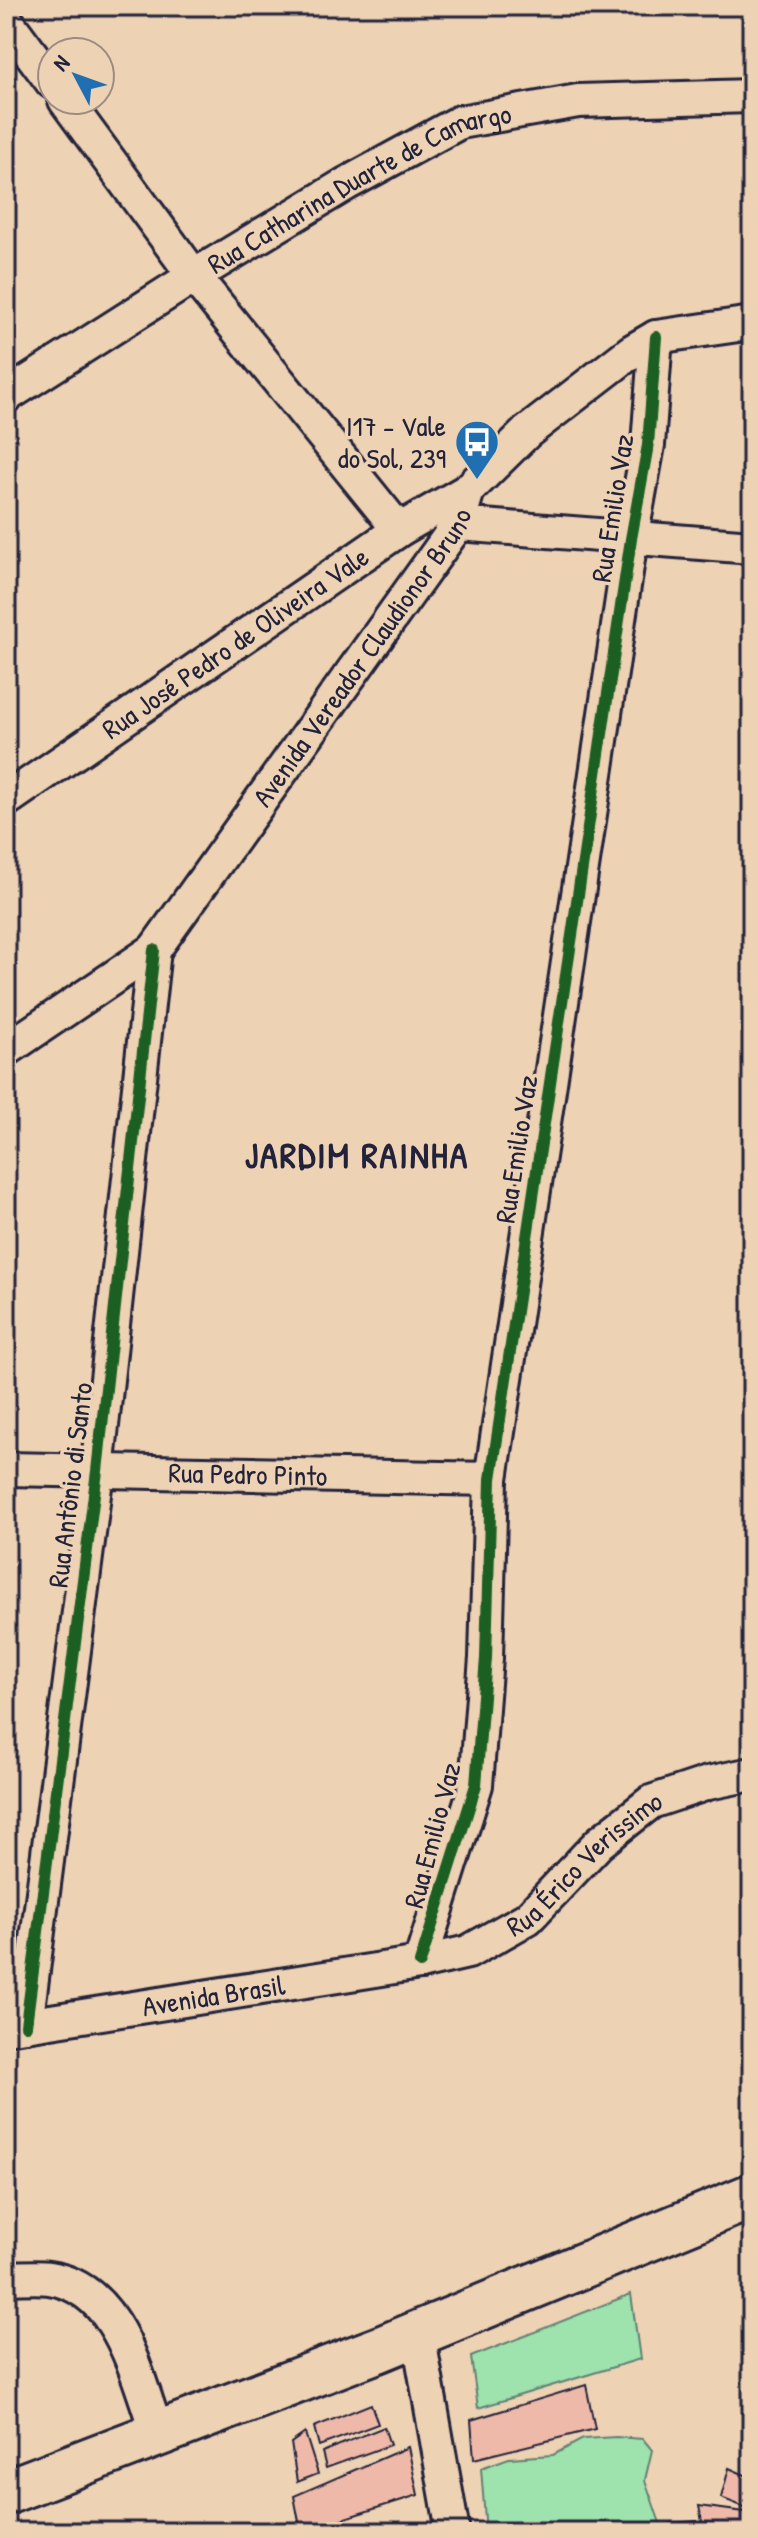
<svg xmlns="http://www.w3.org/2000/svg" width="758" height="2538" font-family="'Patrick Hand',sans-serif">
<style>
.green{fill:#9ee2ad;stroke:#608274;stroke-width:2}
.building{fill:#efb9a9;stroke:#22223b;stroke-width:2}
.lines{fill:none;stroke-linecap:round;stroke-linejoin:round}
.street-casing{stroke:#22223b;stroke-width:38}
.secondary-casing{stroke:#22223b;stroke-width:50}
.street{stroke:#edd2b4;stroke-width:32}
.secondary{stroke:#edd2b4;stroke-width:44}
.cycleway-casing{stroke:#edd2b4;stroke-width:17}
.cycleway{stroke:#1b5e20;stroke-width:12}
.labels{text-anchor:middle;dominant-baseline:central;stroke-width:7;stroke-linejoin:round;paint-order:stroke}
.street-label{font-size:28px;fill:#22223b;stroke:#edd2b4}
.poi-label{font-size:28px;fill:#22223b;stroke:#edd2b4;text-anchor:end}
.district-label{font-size:36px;font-weight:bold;letter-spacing:2px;fill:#22223b;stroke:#edd2b4}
</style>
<rect width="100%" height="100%" fill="#edd2b4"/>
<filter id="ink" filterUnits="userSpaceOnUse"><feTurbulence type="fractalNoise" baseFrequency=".0125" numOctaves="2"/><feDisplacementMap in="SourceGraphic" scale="16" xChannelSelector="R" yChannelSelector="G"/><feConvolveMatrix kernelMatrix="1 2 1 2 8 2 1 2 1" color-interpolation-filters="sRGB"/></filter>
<g filter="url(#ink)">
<path class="green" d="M631,2294L640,2359L478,2408L471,2357Z
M616,2437L643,2439L652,2450L645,2480L662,2529L628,2532H486L481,2468L509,2458L553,2455L583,2439Z"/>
<path class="building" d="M586,2385L595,2429L474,2459L471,2420Z
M371,2404L378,2424L319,2446L314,2427Z
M384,2427L390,2445L326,2468L322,2452Z
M305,2433L318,2474L297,2482L291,2443Z
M408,2447L418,2495L301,2532L294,2496Z
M729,2468L752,2478V2510L721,2498Z
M699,2506L752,2513V2532H704Z
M697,2521L698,2532H671L670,2523Z"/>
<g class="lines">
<g class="street-casing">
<g id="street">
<path d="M6,20L52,82"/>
<path d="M65,100L194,276L399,530"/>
<path id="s1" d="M6,396L194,276L346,184L460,122L578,101L752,96"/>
<path d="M458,524L752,547"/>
<path id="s2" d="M6,800L399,530L468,490"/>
<path id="s3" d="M6,1050L154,950L458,524L468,490L527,432L632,351L656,337L752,323"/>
<path id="s4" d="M6,1469L491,1479"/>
<path d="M420,1963L476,1785L486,1658L491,1479L631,539L648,445L656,337"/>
<path d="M26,2025L97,1471L154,950"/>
<path id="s5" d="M6,2028L420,1963L468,1952L528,1918L599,1843L651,1802L708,1783L752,1774"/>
<path d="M6,2278C20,2278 36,2276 49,2278C120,2288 136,2376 157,2432"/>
<path d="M418,2333L453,2532"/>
</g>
</g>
<g class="secondary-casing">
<path id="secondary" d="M6,2492L380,2349L752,2196"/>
</g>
<use href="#street" class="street"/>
<use href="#secondary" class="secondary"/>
<g class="cycleway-casing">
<path id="cycleway" d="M420,1963L476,1785L486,1658L491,1479L631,539L648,445L656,337
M26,2025L97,1471L154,950"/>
</g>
<use href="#cycleway" class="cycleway"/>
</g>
</g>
<defs>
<g id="bus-pin" transform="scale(2.3)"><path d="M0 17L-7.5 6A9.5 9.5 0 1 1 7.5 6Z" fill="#1f6fb2" stroke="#edd2b4"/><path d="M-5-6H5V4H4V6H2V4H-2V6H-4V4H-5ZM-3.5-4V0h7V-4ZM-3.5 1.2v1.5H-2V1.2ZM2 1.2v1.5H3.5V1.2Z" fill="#fff"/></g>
</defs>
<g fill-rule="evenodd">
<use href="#bus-pin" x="477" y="442"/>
</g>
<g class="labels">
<g class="street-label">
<text stroke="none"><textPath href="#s1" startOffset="412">Rua Catharina Duarte de Camargo</textPath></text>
<text transform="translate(612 508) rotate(-81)">Rua Emilio Vaz</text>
<text stroke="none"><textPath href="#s2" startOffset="278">Rua José Pedro de Oliveira Vale</textPath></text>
<text stroke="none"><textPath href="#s3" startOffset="538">Avenida Vereador Claudionor Bruno</textPath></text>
<text transform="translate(516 1149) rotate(-81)">Rua Emilio Vaz</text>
<text stroke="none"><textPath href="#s4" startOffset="242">Rua Pedro Pinto</textPath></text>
<text transform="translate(70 1485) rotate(-83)">Rua Antônio di Santo</text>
<text transform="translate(432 1835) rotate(-75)">Rua Emilio Vaz</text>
<text stroke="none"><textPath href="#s5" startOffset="616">Rua Érico Verissimo</textPath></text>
<text stroke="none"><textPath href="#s5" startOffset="210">Avenida Brasil</textPath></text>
</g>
<g class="poi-label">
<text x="446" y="426">I17 - Vale<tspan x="446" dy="32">do Sol, 239</tspan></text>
</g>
<g class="district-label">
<text x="357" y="1154">JARDIM RAINHA</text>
</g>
</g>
<rect width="758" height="2538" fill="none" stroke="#edd2b4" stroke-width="32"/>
<rect x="16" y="16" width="726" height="2506" fill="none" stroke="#22223b" stroke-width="3" filter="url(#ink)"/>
<g transform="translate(76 76) rotate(311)"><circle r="38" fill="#edd2b4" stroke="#9c8c84" stroke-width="2"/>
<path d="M0-6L14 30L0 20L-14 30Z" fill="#1f6fb2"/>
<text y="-12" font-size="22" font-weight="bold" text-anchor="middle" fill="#22223b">N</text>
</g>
</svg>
